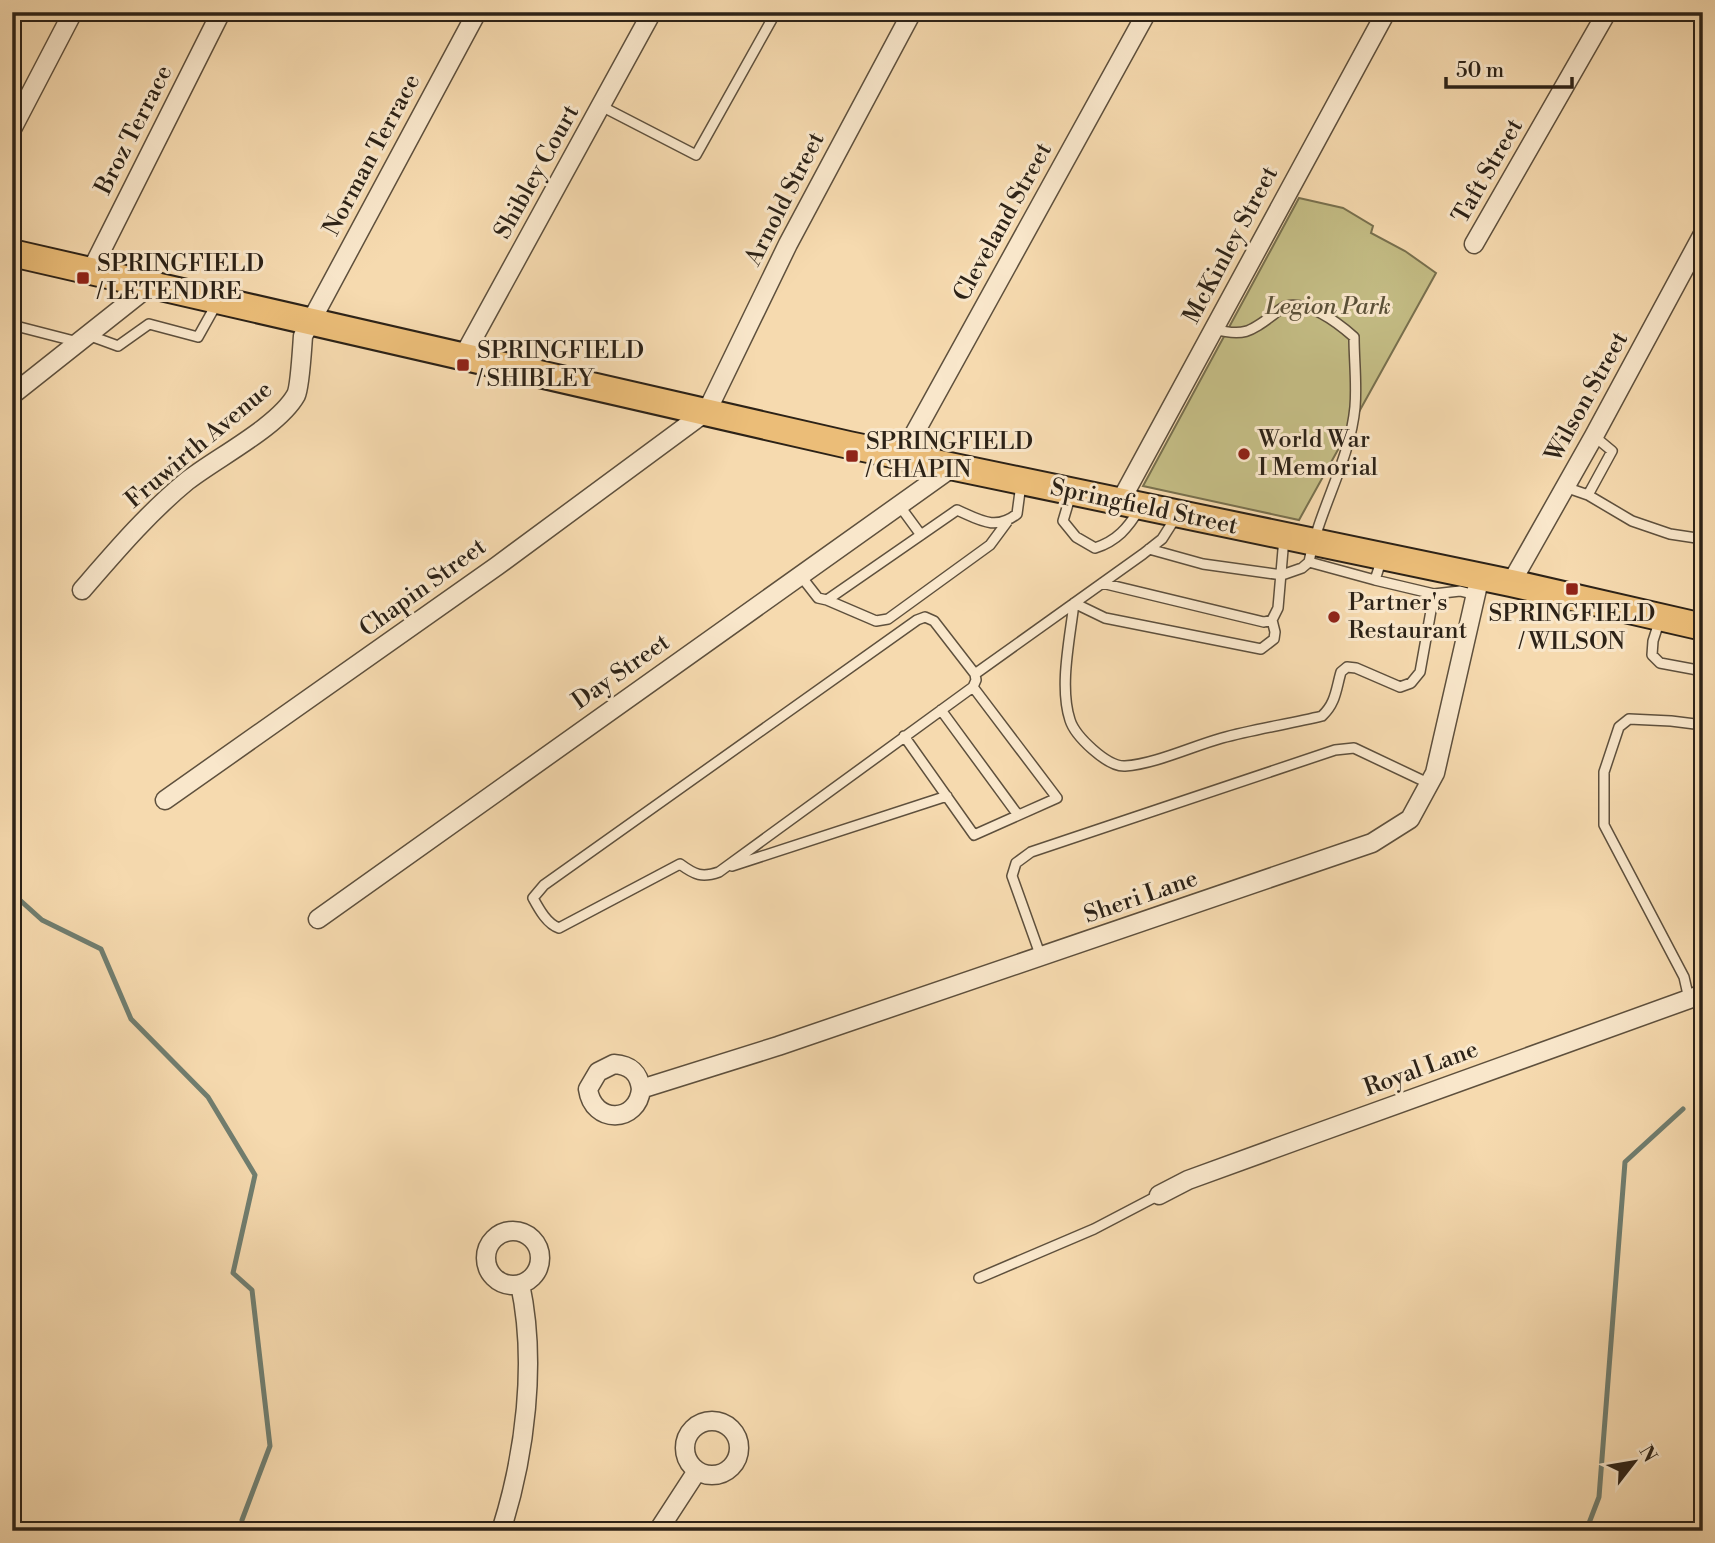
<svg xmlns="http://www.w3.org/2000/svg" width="1715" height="1543" font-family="'Libre Bodoni',serif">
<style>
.green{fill:#c4bd85;stroke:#78704e;stroke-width:2}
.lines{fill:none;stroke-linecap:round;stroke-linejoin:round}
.stream{stroke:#707e70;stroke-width:5}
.lane-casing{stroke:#5e503d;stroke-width:12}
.street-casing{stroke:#5e503d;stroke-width:21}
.primary-casing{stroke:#2c2217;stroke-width:30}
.lane{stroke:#f9e7cb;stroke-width:9}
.street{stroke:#f9e7cb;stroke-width:18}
.primary{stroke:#ebbd78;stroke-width:26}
.poi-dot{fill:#8f2418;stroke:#f9e7cb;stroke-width:2.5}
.labels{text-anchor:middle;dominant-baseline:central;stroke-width:6;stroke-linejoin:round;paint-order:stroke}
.street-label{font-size:24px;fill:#2c2217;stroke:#f9e7cb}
.poi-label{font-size:24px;fill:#2c2217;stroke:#f9e7cb;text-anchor:start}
.park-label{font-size:24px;font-style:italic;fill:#5a5038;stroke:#f9e7cb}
</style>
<rect width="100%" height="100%" fill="#f6daaf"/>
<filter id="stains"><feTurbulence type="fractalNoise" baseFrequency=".00286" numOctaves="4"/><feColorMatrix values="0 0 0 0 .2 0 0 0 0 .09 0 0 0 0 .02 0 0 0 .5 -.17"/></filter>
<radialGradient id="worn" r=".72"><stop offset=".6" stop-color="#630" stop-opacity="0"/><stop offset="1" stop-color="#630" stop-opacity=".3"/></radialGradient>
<path class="green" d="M1299,198L1343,208L1373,226L1371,233L1405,251L1436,273L1299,520L1143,486Z"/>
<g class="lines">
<path class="stream" d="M12,893L42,920L101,949L131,1019L208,1097L255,1175L233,1273L252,1290L270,1446L242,1520
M1586,1531L1599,1497L1625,1162L1683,1109"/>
<g class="lane-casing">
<path id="lane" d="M601,106L696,155L776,12
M12,325L78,342
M1214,329C1243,337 1250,332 1273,315C1277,312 1282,307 1286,306C1310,301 1337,322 1354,337C1354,360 1357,384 1355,407C1350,461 1319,509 1309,562
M88,335L118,346L149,324L198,337L217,303
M1565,487L1588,495L1612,451L1594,436
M1071,494L1063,521L1076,537L1095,548C1117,541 1128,528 1140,508
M1588,495L1632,521L1670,534L1703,539
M899,505L921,535
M1284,538L1278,608L1272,620L1275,632L1274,639L1261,649L1105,618L1074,603C1070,639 1059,686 1070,720C1075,736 1107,767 1125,766C1155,764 1193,746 1222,738C1255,729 1289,724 1322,716C1336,703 1336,689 1341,672L1347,667L1356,668L1400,687L1411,683L1420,672L1434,594L1460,591L1476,595
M1149,549L1203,564L1282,575L1302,568L1309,562L1375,580L1382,558
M800,575L818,598L827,600L957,510C980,520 995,531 1017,514L1021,484
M1375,580L1434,594
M1102,583L1264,622L1272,620
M827,600L876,621L888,619L990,545L1007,522
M925,617L934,621L975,674L976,680L973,687L719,872C702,878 695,875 680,864L559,928C547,924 539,909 533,898L544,885L917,620Z
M1660,619L1653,641L1652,655L1660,663L1703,671
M975,674L1143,554L1162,539L1176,517
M941,710L1018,815
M904,736L974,835L1057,798L973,687
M732,866L947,796
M1041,957L1012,876L1016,863L1031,852L1335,750L1354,748L1430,784
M1689,999L1684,977L1604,825V772L1619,727L1629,719L1671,721L1703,725
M979,1278L1094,1229L1159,1195"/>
</g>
<g class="street-casing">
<path id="street" d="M12,129L73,12
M1474,244L1607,12
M91,271L221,12
M464,355L652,12
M12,395L152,284
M902,456L1147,12
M1120,502L1386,12
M1511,583L1594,436L1703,234
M82,590C115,552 148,513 187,481C216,458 278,427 296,395C300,387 302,349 303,336L477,12
M165,800L497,566L707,411L788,244L912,12
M318,919L953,467
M641,1089C639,1073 630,1065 614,1064L598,1072L588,1089C593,1125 638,1123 641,1089L778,1046L1372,843L1410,819L1435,773L1480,576
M1159,1195L1188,1180L1309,1136L1703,994
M486 1258a27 27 0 1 1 54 0a27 27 0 1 1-54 0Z
M685 1448a27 27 0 1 1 54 0a27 27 0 1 1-54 0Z
M501,1531C525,1456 537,1362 520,1284
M658,1531L697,1471"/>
</g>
<g class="primary-casing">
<path id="primary" d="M12,253L849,445L1511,583L1703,627"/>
</g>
<use href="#lane" class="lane"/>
<use href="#street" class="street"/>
<use href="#primary" class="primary"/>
</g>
<g class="poi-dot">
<rect x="76" y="271" width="14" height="14" rx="3.5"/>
<rect x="456" y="358" width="14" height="14" rx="3.5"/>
<circle cx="1244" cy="454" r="7"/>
<rect x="845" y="449" width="14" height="14" rx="3.5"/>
<rect x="1565" y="582" width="14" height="14" rx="3.5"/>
<circle cx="1334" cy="617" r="7"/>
</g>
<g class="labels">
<g class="street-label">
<text transform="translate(134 130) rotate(-63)">Broz Terrace</text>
<text transform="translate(372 155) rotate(-62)">Norman Terrace</text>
<text transform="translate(1488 171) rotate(-60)">Taft Street</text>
<text transform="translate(537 172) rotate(-61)">Shibley Court</text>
<text transform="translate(785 199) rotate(-63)">Arnold Street</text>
<text transform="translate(1003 222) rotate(-61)">Cleveland Street</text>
<text transform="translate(1231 245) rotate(-62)">McKinley Street</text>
<text transform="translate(1587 397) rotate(-61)">Wilson Street</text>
<text transform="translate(199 445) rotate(-40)">Fruwirth Avenue</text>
<text transform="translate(1144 507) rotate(12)">Springfield Street</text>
<text transform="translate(423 588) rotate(-36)">Chapin Street</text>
<text transform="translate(621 672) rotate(-35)">Day Street</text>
<text transform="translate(1141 897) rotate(-19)">Sheri Lane</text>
<text transform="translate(1421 1069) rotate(-20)">Royal Lane</text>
</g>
<g class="poi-label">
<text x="97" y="264">SPRINGFIELD<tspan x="97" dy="28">/ LETENDRE</tspan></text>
<text x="477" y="351">SPRINGFIELD<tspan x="477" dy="28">/ SHIBLEY</tspan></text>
<text x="1258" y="440">World War<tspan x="1258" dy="28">I Memorial</tspan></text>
<text x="866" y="442">SPRINGFIELD<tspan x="866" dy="28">/ CHAPIN</tspan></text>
<text x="1348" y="603">Partner's<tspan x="1348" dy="28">Restaurant</tspan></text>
<text x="1572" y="614" text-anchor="middle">SPRINGFIELD<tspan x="1572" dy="28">/ WILSON</tspan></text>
</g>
<g class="park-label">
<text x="1328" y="307">Legion Park</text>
</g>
</g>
<rect width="1715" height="1543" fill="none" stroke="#f6daaf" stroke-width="42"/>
<rect x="14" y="14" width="1687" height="1515" fill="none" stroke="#2c2217" stroke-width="3.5"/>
<rect x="21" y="21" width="1673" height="1501" fill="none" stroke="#2c2217" stroke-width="2"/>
<g transform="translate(1634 1462) rotate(59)" stroke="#f9e7cb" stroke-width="5" paint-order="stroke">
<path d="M0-5L12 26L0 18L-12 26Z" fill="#2c2217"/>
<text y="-10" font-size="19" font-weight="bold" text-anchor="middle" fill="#2c2217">N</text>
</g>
<path d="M1446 77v10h126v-10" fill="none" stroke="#2c2217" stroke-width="3.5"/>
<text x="1456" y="77" font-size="21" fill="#2c2217" stroke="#f9e7cb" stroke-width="5" paint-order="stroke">50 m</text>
<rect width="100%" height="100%" filter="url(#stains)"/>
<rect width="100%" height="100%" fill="url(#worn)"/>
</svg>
